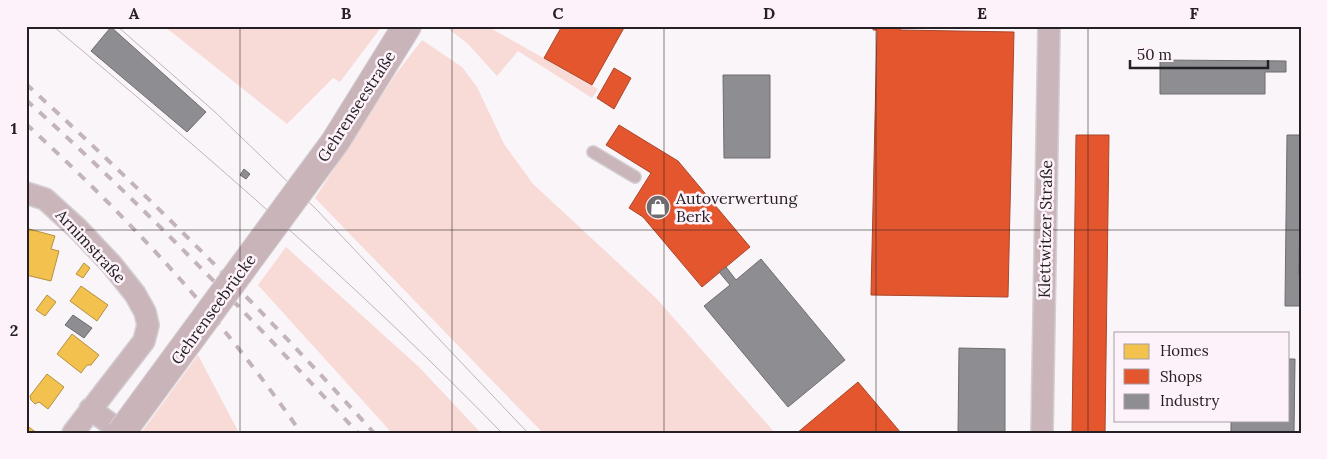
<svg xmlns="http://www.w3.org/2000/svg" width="1327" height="459" font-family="Lora,serif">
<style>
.green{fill:#f8dad7}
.homes{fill:#f2c14e;stroke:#b49141}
.shops{fill:#e4572e;stroke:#aa462b}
.industry{fill:#8d8d92;stroke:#6e6c71}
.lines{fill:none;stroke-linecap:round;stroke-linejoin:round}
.lane-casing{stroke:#d3cfd2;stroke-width:14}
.street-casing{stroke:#d3cfd2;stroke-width:24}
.secondary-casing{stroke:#d3cfd2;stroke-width:30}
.lane{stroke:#cab5bb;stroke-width:11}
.street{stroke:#cab5bb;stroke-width:21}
.secondary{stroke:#c9b4ba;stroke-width:28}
.tram{stroke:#c2b4b9;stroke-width:1}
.rail{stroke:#c2b4b9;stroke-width:4;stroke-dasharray:9 9;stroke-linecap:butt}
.secondary-bridge-casing{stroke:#d3cfd2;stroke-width:30;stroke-linecap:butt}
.secondary-bridge{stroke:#c9b4ba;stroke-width:28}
.grid{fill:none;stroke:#242023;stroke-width:1;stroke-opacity:0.55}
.labels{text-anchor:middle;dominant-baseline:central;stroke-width:5;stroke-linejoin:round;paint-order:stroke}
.street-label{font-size:16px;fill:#242023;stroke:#fdf2fa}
.poi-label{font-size:16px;fill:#242023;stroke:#fdf2fa;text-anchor:start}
.neatline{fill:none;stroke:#242023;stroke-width:2}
.grid-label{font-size:16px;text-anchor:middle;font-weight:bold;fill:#242023}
</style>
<rect width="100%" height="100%" fill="#faf5f9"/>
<path class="green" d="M164,26H382L340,82L333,78L287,124Z
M445,26H487L598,89L592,98L518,51L497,76L468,44Z
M422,40L462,67L477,87L504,144L533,184L656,298L775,433H543L315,198L395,75Z
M286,247L419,367L481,433H392L258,285Z
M198,355L239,433H141Z"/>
<path class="homes" d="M29,229L55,236L51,249L59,251L51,281L26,275V237Z
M84,263L90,268L83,278L76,274Z
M81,286L108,305L97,321L70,301Z
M47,295L56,302L45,316L36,310Z
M72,334L99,355L91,365H87L81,373L57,354Z
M47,374L64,387L48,409L39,402L35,404L31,400L30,396Z
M26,425L37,433H26Z"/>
<path class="shops" d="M562,26H625L592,85L544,58Z
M873,26H900V30L1014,32L1008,297L871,295L877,30H873Z
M614,68L631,78L614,109L597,98Z
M619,125L678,161L750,247L702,287L643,217L629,208L651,173L606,145Z
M1076,135H1109L1105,433H1072Z
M858,382L901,433H797Z"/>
<path class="industry" d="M111,27L206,112L187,132L91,51Z
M1160,60L1286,61V72H1265V94H1160Z
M723,75H770V158H724Z
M1287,135H1301L1299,274H1301V306H1285Z
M244,169L250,174L246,179L240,175Z
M761,259L845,360L788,407L704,306L730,285L719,272L726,267L736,280Z
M73,315L92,328L84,338L65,325Z
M959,348L1005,349V433H958Z
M1288,359H1295L1294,433H1231V420H1288Z"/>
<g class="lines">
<g class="lane-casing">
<path id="lane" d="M593,152L635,177"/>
</g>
<g class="street-casing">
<path id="street" d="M26,193L45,199L78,229L112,265L135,294L145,312L148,325L144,341L73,433
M90,409L123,433
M1042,433L1049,26"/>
</g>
<g class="secondary-casing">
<path id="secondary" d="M304,184L335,142L407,26"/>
</g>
<use href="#lane" class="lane"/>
<use href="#street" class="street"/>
<use href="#secondary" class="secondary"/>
<path class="tram" d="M53,26C208,156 361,288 502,433
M117,26L215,112L316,209L528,433"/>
<path class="rail" d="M26,84C148,195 264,311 374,433
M26,100C143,205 251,318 358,433
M26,124C129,218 222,318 301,433"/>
<g class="secondary-bridge-casing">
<path id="secondary-bridge" d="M121,433L304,184"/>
</g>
<use href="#secondary-bridge" class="secondary-bridge"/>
</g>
<path class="grid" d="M240,26V433M452,26V433M664,26V433M876,26V433M1088,26V433M26,230H1301"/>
<defs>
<g id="shop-disc" transform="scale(1.25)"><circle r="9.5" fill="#6f6b6e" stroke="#fdf2fa"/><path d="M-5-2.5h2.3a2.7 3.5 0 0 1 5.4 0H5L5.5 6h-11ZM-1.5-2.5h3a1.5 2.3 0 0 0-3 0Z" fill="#fff"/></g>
</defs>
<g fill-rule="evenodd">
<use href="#shop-disc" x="658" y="207"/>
</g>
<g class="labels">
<g class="street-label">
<text transform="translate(356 106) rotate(-57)">Gehrenseestraße</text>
<text transform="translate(1045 229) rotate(-89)">Klettwitzer Straße</text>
<text transform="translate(91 246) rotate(47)">Arnimstraße</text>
<text transform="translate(213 309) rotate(-54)">Gehrenseebrücke</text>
</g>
<g class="poi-label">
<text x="676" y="198">Autoverwertung<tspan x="676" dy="18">Berk</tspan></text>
</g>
</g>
<rect width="1327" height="459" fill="none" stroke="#fdf2fa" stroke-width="55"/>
<rect x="1114" y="332" width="175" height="90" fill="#fdf2fa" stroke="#a69ea4"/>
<rect x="1124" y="344" width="25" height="15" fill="#f2c14e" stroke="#a69ea4"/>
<text x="1160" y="356" font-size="15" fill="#242023">Homes</text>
<rect x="1124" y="369" width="25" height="15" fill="#e4572e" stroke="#a69ea4"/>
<text x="1160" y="382" font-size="15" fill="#242023">Shops</text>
<rect x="1124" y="394" width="25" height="15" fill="#8d8d92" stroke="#a69ea4"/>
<text x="1160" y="406" font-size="15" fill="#242023">Industry</text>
<path d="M1130 60v8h138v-8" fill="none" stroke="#242023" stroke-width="2.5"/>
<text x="1137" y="60" font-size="15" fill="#242023" stroke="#fdf2fa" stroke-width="4" paint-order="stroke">50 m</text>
<rect x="28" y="28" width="1272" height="404" class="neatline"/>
<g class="grid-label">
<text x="134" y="19">A</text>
<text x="346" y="19">B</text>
<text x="558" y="19">C</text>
<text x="769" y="19">D</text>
<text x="982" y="19">E</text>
<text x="1194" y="19">F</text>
<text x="14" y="134">1</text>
<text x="14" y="336">2</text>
</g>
</svg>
